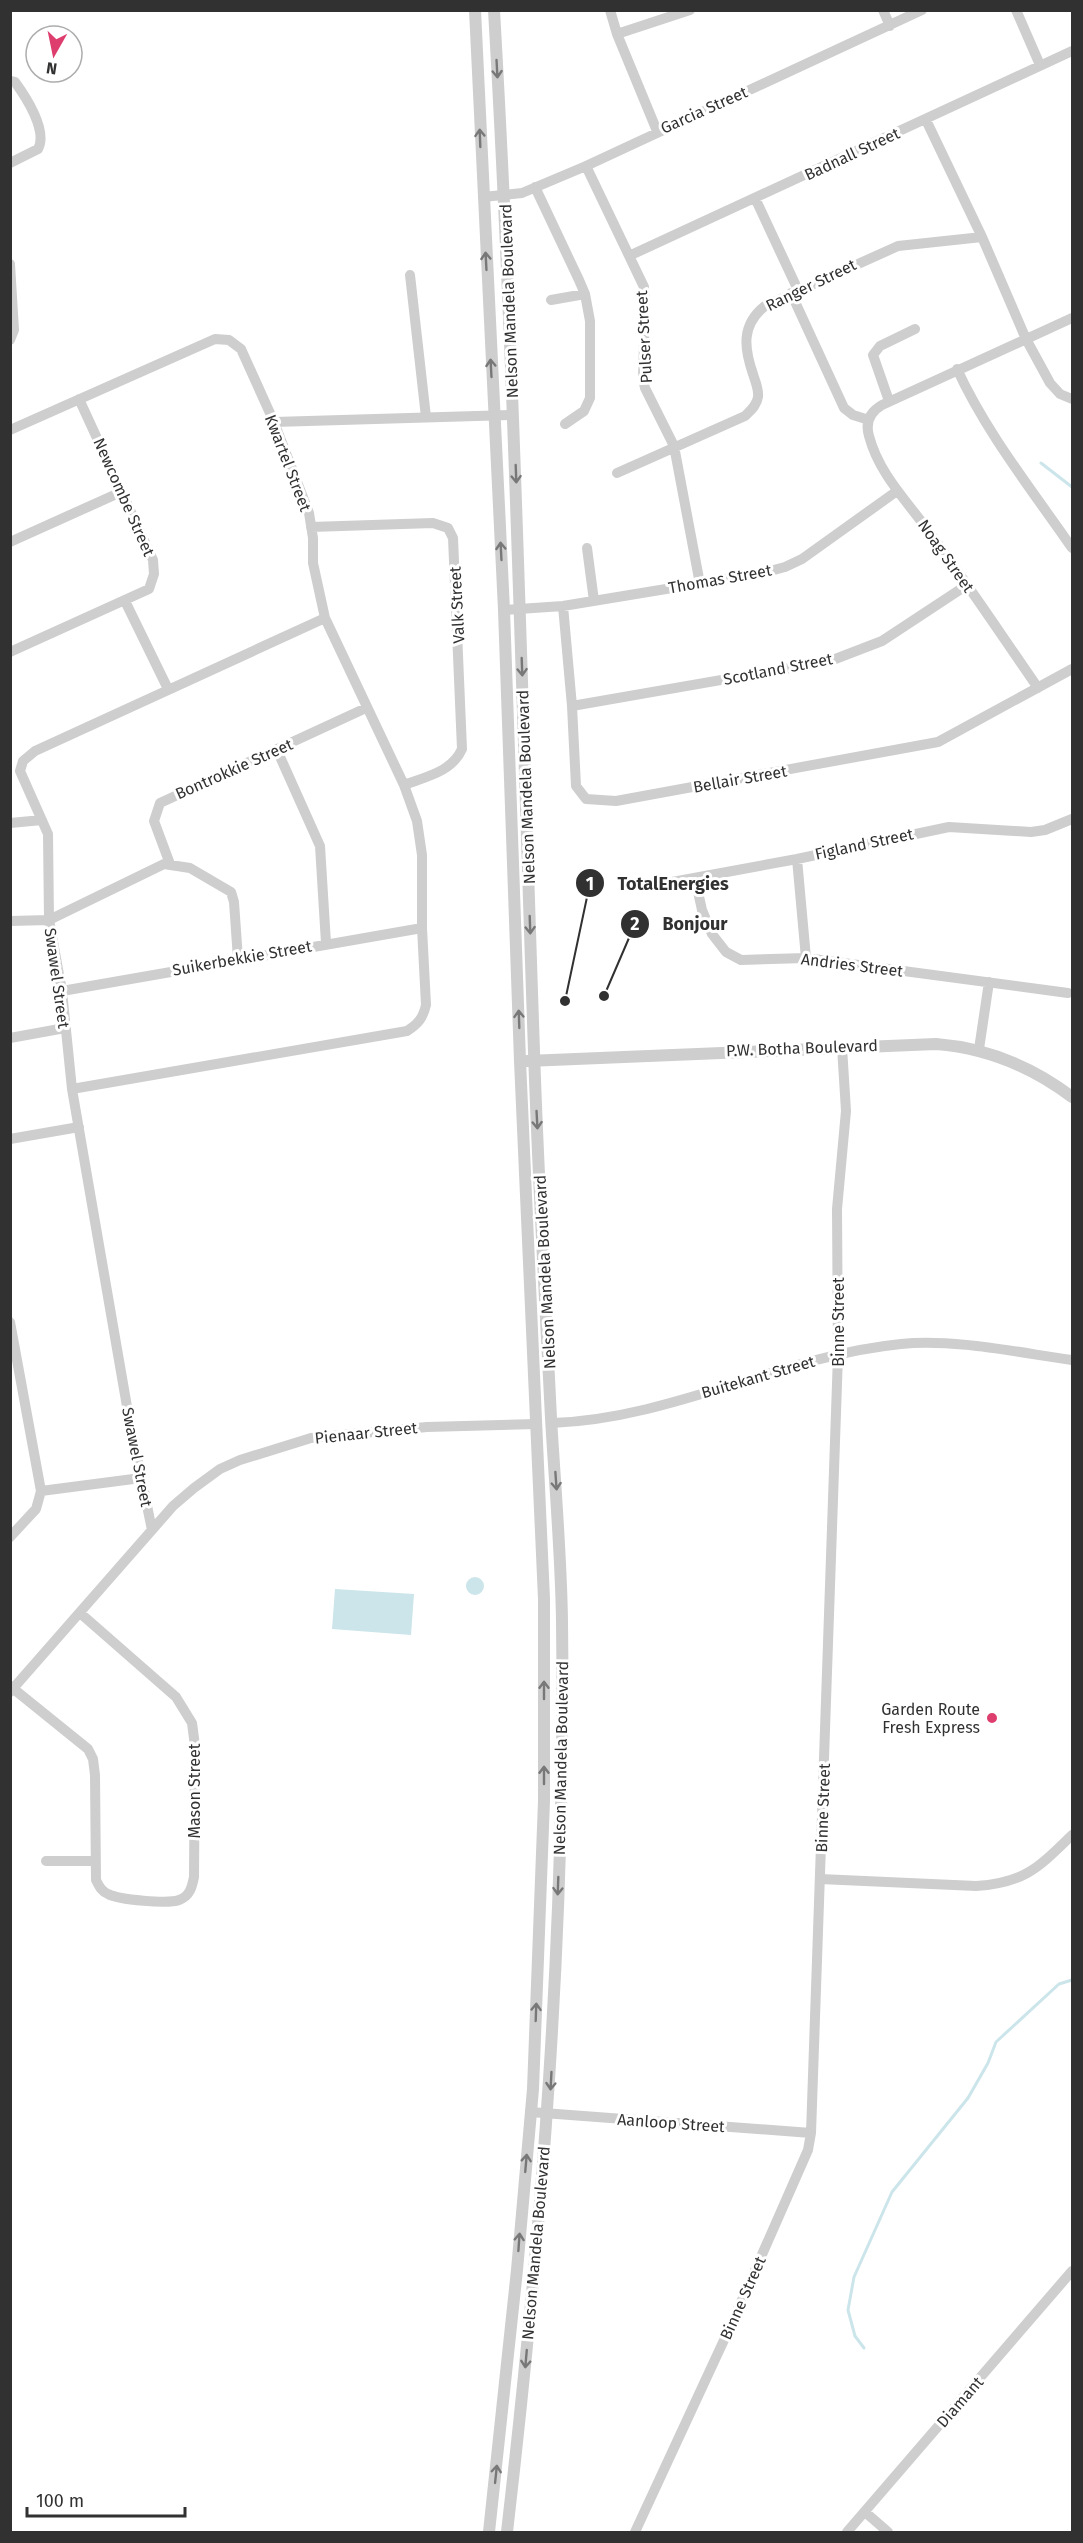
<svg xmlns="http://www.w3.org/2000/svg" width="1083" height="2543" font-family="'Fira Sans',sans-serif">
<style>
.water{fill:#cbe5ea}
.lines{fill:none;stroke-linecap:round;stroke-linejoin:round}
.stream{stroke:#cbe5ea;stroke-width:3}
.minor{stroke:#cecece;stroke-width:10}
.tertiary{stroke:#cecece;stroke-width:12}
.oneway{stroke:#787878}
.poi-dot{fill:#de3e6e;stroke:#fff;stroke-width:2}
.labels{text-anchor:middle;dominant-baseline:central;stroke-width:6;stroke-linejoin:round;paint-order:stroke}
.street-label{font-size:16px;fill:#313131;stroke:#fff}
.poi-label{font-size:16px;fill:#313131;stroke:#fff;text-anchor:end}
.leader{fill:none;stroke:#313131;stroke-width:2}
.callout-dot{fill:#313131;stroke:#fff;stroke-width:2}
.mark-label{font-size:18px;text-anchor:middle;font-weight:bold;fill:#fff}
.callout-label{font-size:18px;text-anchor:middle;font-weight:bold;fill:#313131;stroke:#fff;stroke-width:6;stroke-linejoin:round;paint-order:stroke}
</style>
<rect width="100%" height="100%" fill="#fff"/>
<path class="water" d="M466 1586a9 9 0 1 1 18 0a9 9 0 1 1-18 0Z
M335,1589L414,1594L411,1635L332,1629Z"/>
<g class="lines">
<path class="stream" d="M1041,463L1072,487
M864,2348L855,2336L848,2310L854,2277L892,2192L968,2098L988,2063L996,2042L1059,1984L1072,1980"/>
<path class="minor" d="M610,10L617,34L657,131
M883,10L890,26
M1016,10L1040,65
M617,34L690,10
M10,81L15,82C26,97 48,131 38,149L10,163
M926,120L982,237L1026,339L1050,383L1060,394L1072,399
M586,166L644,287L645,310L643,378L645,388L674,446L700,584
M535,187L579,280L585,294L590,321V398L584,411L565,424
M483,197L522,193L586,166L922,10
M755,198L798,290
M631,255L1072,51
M10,264L14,330L10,340
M410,275L426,417
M791,293L844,408L853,415L869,420
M551,300L585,294
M957,369C987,434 1032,490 1072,548
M889,401L873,355L880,346L915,329
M274,422L513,415
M10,430L215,339L229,340L241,349L274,422L309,513L313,538V563L325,618L404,785L417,821L422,855V928L426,1005C423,1018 418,1024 407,1031L72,1089
M617,473L745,416C751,410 757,405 758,397C759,389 755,381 753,374C744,348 741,325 765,306L898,246L982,237
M311,527L433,523L448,528L453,538L462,749C452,772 425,777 404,785
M10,542L121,492
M587,548L594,601
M125,601L168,689
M563,606L572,706L576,786L586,799L616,801L938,742L1072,669
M504,610L563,606L763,573L785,567L802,559L897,491
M10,652L149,589L154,574L153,560L79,399
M1038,688C1002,636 967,583 930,533C907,501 879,474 869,436C865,422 870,412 882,405L1072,318
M572,706L830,661L882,641L967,585
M277,750L320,846L326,943
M10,823L42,820
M797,859L806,958
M170,864L154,821L160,803L366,708
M695,878L702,910L712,934L726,952L741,960L806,958L1068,993
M656,885L797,859L949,827L1031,832L1045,830L1072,819
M10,921L49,920L164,864L190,868L231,892L234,902L238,959
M62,991L422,928
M10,1038L65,1028
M979,1049L989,982
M10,1139L79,1127
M10,1322L41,1491L36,1509L10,1537
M552,1423C672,1419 781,1356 901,1344C951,1338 1021,1353 1072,1360
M41,1491L141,1478
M152,1530L129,1418L72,1089L62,991L49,920L48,834L20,771L23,761L35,751L325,618
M10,1686L88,1749L93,1759L95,1775L96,1880C99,1886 101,1891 108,1894C119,1900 168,1904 179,1900C190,1896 192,1887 194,1877L195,1746L192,1723L176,1697L80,1613
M10,1692L173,1506L194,1488L220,1469L240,1460L311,1438L427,1427L536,1424
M46,1861H95
M820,1879L976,1886C1025,1883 1039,1867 1072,1835
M530,2112L811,2133
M865,2512L888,2532
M635,2532L731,2325L808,2150L811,2133L838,1355L837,1209L846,1111L842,1047
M847,2532L1072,2271"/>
<path class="tertiary" d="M475,10L504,610L520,1061L544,1599V1801L533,2089L517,2270L489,2532
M494,10C514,357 522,704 534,1051C538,1173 545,1296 551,1418C555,1486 561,1553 562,1621C566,1926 542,2230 507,2532
M527,1061L936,1044C987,1048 1031,1066 1072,1097"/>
</g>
<defs><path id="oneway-shaft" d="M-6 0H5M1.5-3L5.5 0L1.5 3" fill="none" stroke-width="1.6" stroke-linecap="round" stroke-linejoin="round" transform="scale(1.5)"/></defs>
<g class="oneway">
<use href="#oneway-shaft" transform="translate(497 69) rotate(87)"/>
<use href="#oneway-shaft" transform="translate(480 138) rotate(-92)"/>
<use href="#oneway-shaft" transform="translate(486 261) rotate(-93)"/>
<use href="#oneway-shaft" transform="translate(491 368) rotate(-93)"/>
<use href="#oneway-shaft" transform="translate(516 474) rotate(88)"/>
<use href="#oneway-shaft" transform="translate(501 551) rotate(-93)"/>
<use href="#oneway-shaft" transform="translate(522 667) rotate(88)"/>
<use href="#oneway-shaft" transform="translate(530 925) rotate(88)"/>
<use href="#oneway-shaft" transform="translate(519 1019) rotate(-92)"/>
<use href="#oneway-shaft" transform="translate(537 1120) rotate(87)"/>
<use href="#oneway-shaft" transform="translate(556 1481) rotate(86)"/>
<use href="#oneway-shaft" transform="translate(544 1690) rotate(-90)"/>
<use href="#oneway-shaft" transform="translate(544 1775) rotate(-90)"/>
<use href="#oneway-shaft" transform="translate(558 1886) rotate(92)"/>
<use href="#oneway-shaft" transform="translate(536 2012) rotate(-88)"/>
<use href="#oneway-shaft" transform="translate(551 2081) rotate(93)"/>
<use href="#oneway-shaft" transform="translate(526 2163) rotate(-85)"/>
<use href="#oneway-shaft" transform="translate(519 2242) rotate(-86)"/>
<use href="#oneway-shaft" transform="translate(526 2359) rotate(95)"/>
<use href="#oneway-shaft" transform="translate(496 2474) rotate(-84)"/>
</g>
<circle class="poi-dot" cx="992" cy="1718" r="6"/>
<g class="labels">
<g class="street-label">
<text transform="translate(704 110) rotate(-24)">Garcia Street</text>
<text transform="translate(852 154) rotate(-25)">Badnall Street</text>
<text transform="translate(811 285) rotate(-26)">Ranger Street</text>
<text transform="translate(509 301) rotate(-92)">Nelson Mandela Boulevard</text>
<text transform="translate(644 337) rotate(-93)">Pulser Street</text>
<text transform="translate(288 463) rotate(69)">Kwartel Street</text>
<text transform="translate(124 497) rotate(66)">Newcombe Street</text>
<text transform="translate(946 556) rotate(55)">Noag Street</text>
<text transform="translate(720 579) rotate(-10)">Thomas Street</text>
<text transform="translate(457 605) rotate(-93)">Valk Street</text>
<text transform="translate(778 669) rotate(-11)">Scotland Street</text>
<text transform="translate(234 769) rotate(-24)">Bontrokkie Street</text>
<text transform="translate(740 779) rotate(-10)">Bellair Street</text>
<text transform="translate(526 787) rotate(-92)">Nelson Mandela Boulevard</text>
<text transform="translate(864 844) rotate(-12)">Figland Street</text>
<text transform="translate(242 958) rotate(-10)">Suikerbekkie Street</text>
<text transform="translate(852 965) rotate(7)">Andries Street</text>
<text transform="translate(57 978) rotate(82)">Swawel Street</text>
<text transform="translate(802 1048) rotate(-2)">P.W. Botha Boulevard</text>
<text transform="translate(545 1272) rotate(-93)">Nelson Mandela Boulevard</text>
<text transform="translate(838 1322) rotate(-90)">Binne Street</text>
<text transform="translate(758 1377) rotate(-16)">Buitekant Street</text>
<text transform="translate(366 1433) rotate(-6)">Pienaar Street</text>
<text transform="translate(137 1457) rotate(79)">Swawel Street</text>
<text transform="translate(561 1758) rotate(-89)">Nelson Mandela Boulevard</text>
<text transform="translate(194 1791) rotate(-90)">Mason Street</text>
<text transform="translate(823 1808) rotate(-88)">Binne Street</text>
<text transform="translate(671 2123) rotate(4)">Aanloop Street</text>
<text transform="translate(536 2243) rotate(-85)">Nelson Mandela Boulevard</text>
<text transform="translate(743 2298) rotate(-66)">Binne Street</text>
<text transform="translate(960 2402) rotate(-49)">Diamant</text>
</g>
<g class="poi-label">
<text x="980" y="1709">Garden Route<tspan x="980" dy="18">Fresh Express</tspan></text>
</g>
</g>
<path class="leader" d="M565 1001L590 883M604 996L635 924"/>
<g class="callout-dot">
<circle cx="565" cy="1001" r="6"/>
<circle cx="604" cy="996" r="6"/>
<circle cx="590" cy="883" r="15"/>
<circle cx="635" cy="924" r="15"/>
</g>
<g class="mark-label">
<text x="590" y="890">1</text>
<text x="635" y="930">2</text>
</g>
<g class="callout-label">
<text x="673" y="890">TotalEnergies</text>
<text x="695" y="930">Bonjour</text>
</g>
<rect width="1083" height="2543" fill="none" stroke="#313131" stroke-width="24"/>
<g transform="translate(54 54) rotate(189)"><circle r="28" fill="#ffffff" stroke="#adadad" stroke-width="1.5"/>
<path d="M0-4.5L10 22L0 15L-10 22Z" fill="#de3e6e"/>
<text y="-9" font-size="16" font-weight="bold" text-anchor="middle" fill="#313131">N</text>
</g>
<path d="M27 2507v9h158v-9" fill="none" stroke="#313131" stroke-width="3"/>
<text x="36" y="2507" font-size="18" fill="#313131" stroke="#ffffff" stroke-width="4.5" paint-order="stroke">100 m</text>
</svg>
